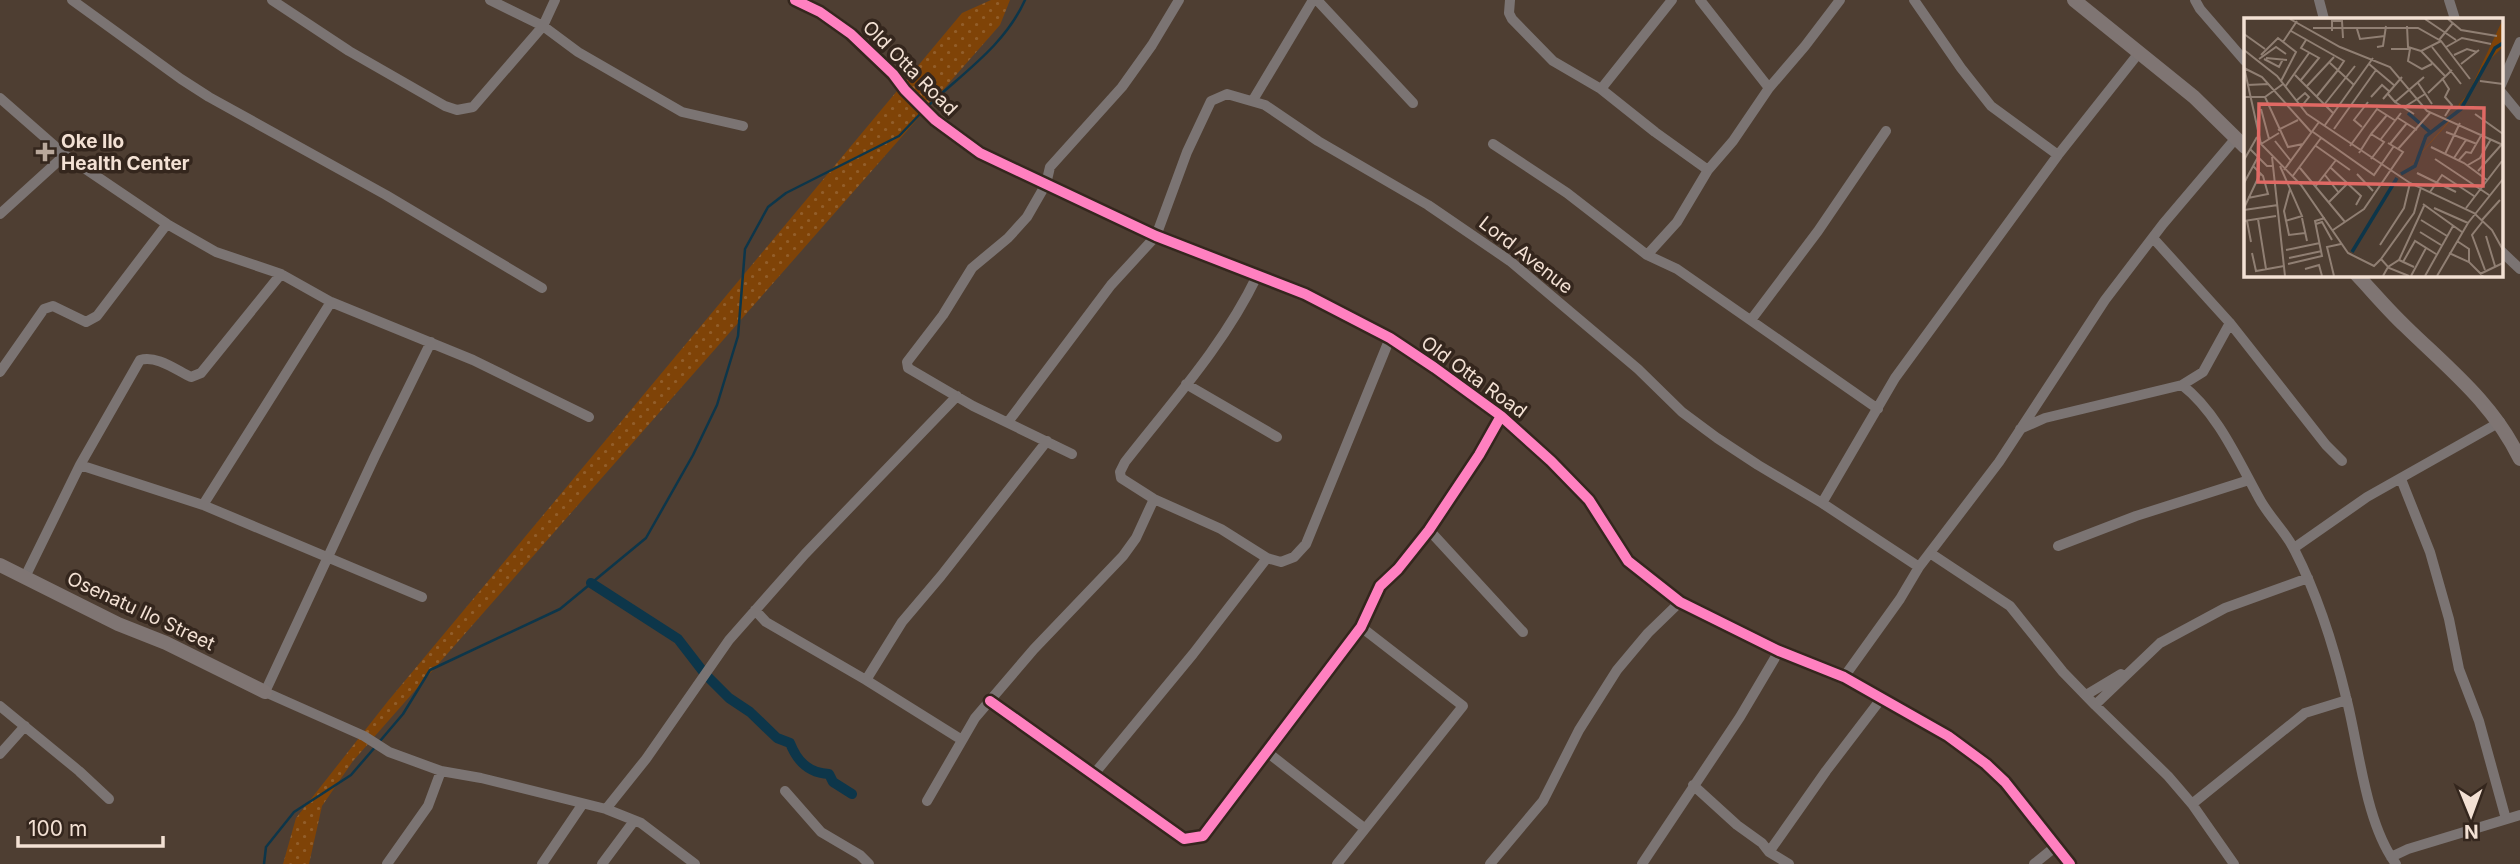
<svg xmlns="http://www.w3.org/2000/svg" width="2520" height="864" font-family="Inter,sans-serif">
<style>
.grass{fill:url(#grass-dots)}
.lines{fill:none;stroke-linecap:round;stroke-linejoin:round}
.stream{stroke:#0d364a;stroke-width:2.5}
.canal{stroke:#0d364a;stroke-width:10}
.street{stroke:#7b7473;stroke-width:10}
.secondary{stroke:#7f7573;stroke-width:14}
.cycleway-casing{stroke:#34261d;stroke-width:15}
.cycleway{stroke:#ff80c0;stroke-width:10}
.poi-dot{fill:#b9a89b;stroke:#34261d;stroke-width:2.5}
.labels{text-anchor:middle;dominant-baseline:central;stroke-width:7;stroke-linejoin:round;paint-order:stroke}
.street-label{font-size:19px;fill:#f3e1d4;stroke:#34261d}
.poi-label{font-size:19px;font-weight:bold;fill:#f3e1d4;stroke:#34261d;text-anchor:start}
.inset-river{fill:none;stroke:#0d364a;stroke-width:3.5}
.inset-road{fill:none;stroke:#907f73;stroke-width:2}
.view{fill:#e06964;fill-opacity:0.15;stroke:#e06964;stroke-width:3.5}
.inset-edge{fill:none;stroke:#f3e1d4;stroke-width:3.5}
</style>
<defs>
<pattern id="grass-dots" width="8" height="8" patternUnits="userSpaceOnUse" patternTransform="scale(1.75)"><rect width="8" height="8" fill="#7f4307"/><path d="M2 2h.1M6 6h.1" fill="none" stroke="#925e2a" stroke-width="1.8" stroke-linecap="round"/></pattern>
</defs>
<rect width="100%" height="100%" fill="#4e3e32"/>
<path class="grass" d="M991,0H1010L1000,25L353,761L322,806L309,864H283L296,818L388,701L962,13Z"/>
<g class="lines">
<path class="stream" d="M929,105C964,72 1005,45 1025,0
M380,741L403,714L430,670L560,609L646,538L693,455L717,405L738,336L745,249L768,207L786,193L899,136L922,112
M264,864L266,847L294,812L351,775L376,746"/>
<path class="canal" d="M591,583L678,639L705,674L729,698L750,712L777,738L790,743C797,761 808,773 829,774L833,782L852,794"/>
<path class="street" d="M72,0L181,79L209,97L386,195L542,288
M272,0L349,51L445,106L457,110L473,107L543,26L555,0
M490,0L543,26L578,52L682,112L743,126
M1317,0L1413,103
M1510,0L1509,13L1512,19L1553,61L1601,89L1655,132L1708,170
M1700,0L1769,88
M1914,0L1961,68L1991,106L2058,155
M2195,0L2200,9L2245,61
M2319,0L2324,19
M2449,0L2455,19
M2501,85L2520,42
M1601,89L1672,0
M2501,92L2520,115
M0,98L65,155L167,224L216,252L281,274L331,302L473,360L589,417
M1253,100L1313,0
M1493,144L1567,193L1647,255L1677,269L1878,409
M0,214L65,155
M2153,238L2230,323L2326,445L2342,461
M2501,251L2520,269
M1647,255L1677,222L1708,170L1733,141L1769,88L1805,46L1840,0
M1257,276C1224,345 1171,403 1125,462L1120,472L1121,478L1154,499L1221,529L1267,558L1281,562L1294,557L1306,544L1390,338
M1751,320L1818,231L1886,131
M431,342L375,456L265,692L364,736L389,752L441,771L481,778L606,809L641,823L695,864
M0,372L44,309L53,306L86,322L97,316L167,224
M1186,384L1277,437
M2182,385L2203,372L2230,323
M1008,422L1111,285L1156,236L1187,152L1211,101L1227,94L1265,105L1318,141L1428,205L1510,261L1638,369L1682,412L1717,438L1758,465L1822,503L1919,567
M2020,429L2045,418L2182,385C2217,412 2238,460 2259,498C2269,517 2286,532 2295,551C2318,596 2334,647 2346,697C2359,746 2365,823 2396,864
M1072,454L973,406L908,368L907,362L943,315L972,268L1008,238L1027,217L1046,184L1050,167L1122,87L1152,45L1179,0
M80,465L203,505L422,597
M2401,479L2430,552L2449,619L2459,669L2479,721L2506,819
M1822,503L1895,378L2058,155L2138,54
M203,505L331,302
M1429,530L1523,632
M2058,546L2136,516L2249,480
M2294,548L2367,497L2500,422
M1930,553L2010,606L2063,672L2095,705L2168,776L2192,804L2234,864
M25,577L80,465L140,360C157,355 176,370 191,377L201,373L281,274
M755,610L766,622L866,680L962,740
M1844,677L1900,599L1919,567L1999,462L2105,300L2163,224L2236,138
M866,680L902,622L941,576L1047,441
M2086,695L2121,674
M990,701L1184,839L1203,836L1361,627L1380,586L1398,569L1429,530L1479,455L1501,416
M2095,705L2160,643L2225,608L2308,578
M0,706L79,771L109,799
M1267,752L1364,828
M0,754L25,726
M1094,774L1193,654L1267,558
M1693,785L1737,825L1762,843L1769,852L1789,864
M785,791L821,832L860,855L869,864
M927,801L975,718L1034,649L1123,556L1136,538L1154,499
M2192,804L2305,713L2347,700
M606,809L646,759L729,640L805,554L957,396
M1769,852L1826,771L1881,699
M2391,857L2408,849L2520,815
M387,864L428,806L441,771
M542,864L582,805
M602,864L634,821
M1337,864L1463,706L1361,627
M1490,864L1543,801L1579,730L1617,670L1648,633L1680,602
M1642,864L1740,717L1779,651
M2034,864L2055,847"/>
<path class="secondary" d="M795,0L820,12L851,34L893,74L905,90L935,120L980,153L1156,236L1305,294L1390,338L1435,368L1501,416L1551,461L1589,500L1628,561L1680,602L1779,651L1844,677L1948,736L1986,764L2005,782L2070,864
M2074,0L2194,97L2245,147
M2357,275C2373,292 2388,310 2405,326C2449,369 2492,402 2520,459
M0,565L118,624L166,643L265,692"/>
<g class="cycleway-casing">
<path id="cycleway" d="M795,0L820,12L851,34L893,74L905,90L935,120L980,153L1156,236L1305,294L1390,338L1435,368L1501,416L1551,461L1589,500L1628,561L1680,602L1779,651L1844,677L1948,736L1986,764L2005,782L2070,864
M990,701L1184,839L1203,836L1361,627L1380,586L1398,569L1429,530L1479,455L1501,416"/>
</g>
<use href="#cycleway" class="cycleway"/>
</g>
<path class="poi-dot" d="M41.5 141.5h7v7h7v7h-7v7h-7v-7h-7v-7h7z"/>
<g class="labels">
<g class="street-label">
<text transform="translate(910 68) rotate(45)">Old Otta Road</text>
<text transform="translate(1526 255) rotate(38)">Lord Avenue</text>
<text transform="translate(1474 377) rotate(36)">Old Otta Road</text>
<text transform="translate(141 611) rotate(25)">Osenatu Ilo Street</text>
</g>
<g class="poi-label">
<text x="61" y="141">Oke Ilo<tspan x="61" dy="22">Health Center</tspan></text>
</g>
</g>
<g transform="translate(2244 18)">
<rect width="259" height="259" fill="#4e3e32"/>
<path d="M259,1V29L238,49L225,78L216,86L214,94L149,167L212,95L215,86L224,76Z" fill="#7f4307"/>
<path class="inset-river" d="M164,95L187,115M157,156L171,148L182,118L217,91L251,30L259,25M108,234L153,160"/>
<path class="inset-road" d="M46,1L96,29L146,49L183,93L259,127M181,1L212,22M204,1L217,12L253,18M163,8L164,29L177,33M69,10H174L197,23L226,61M113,11L116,21L141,18M47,13L100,43L94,52M88,13V3H98L99,20M0,16L21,31M195,22L209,5M197,23L177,33L201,58M39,24L53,3M133,29L139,28L142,8M188,29L217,66M202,29L218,20L247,26M147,31H166L164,43L178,51L188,46M0,32L33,58L63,96L166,165L230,195L248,212L259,232M17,37L34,20L52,34L37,63M210,37L223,31L233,34M22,40L43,42M15,41L32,29L42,36M20,41L35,49L39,41M86,45L110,67M125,46L151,68M217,46L235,32M0,49L17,126L57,167L104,235L130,248L137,241L145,250L165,258M0,50L18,59L68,115M51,57L89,95M198,60L205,71L201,79L208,87L201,98M57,62L75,40L57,30L62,22M236,63L259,66M174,65L188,86M3,67L25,66M63,68L90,39M41,69L65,35M184,75L208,52M144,76L151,84L180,59M73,78L94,52M0,79H21L44,129L59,126M21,79L39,66M127,79L138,67L146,74M139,81L158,59M52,83L61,75L65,79L57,89M151,84L170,96M80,87L111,48M162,88L181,76M17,91L25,121M231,96L259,116M154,100L173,112M81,107L129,40M118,109L110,102L124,84M90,111L132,52M34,112L54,102M69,114L130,157L150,128M202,114L233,126M127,116L143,97M137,121L157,95M31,123L47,143M17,126L35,115M146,126L163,105M72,128L106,152M106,128L133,91L152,103M187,129L220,145L243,162M6,131L23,148H29M154,131L186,95M115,135L127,116L140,124L127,141M201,136L216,105M28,139L41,258M210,140L222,122M191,141L245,177M0,142L13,119M214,143L222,134L227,135L238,116M224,147L236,140L247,121M36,148L58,198L41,203M56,150L101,204M87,150L117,178L112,187M40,152L75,104M234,153L258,126M173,155L212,174M113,156L129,173M81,157L95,175M48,159L77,120M0,165L14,139M71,169L92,142M46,171L40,193L45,217L61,215M186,174L198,157L230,178M4,180L24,176L19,158L9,148M84,185L104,165M179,186L218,214M0,190L16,156M190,190L224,205M222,190L258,143M0,192L34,187M58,200L63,223M14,201L22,251M177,202L203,218M238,202L256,182M0,203L32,198M3,203L7,224M239,203L228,217L241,252M72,206L78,204L88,222M89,212L120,191L159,134L144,125M176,214L197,227M242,218L251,248M213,223L225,231V244M136,227L160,190L166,165M42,232L76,225M8,235L12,253L40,248M205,235L225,244L239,258M45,240L78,233M137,241L170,195L177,169M155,242L180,188M159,244L171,223L192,236M44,246L78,238L71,203L81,200M61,251L75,247L78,258M236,256L259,245M90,258L83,229L97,226M139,258L144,249L155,242L170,249M167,258L182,230M181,258L209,208M193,258L224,205L259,161"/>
<path class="view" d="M15,86L240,90L239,168L14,164Z"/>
<rect width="259" height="259" class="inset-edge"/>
</g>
<g transform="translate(2471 815) rotate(179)" stroke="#34261d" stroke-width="5" paint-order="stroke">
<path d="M0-5L12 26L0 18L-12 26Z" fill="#f3e1d4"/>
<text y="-10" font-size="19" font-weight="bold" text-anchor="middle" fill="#f3e1d4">N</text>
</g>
<path d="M18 836v10h145v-10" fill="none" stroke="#f3e1d4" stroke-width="3.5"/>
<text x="28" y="836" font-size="21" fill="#f3e1d4" stroke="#34261d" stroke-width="5" paint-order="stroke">100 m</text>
</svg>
